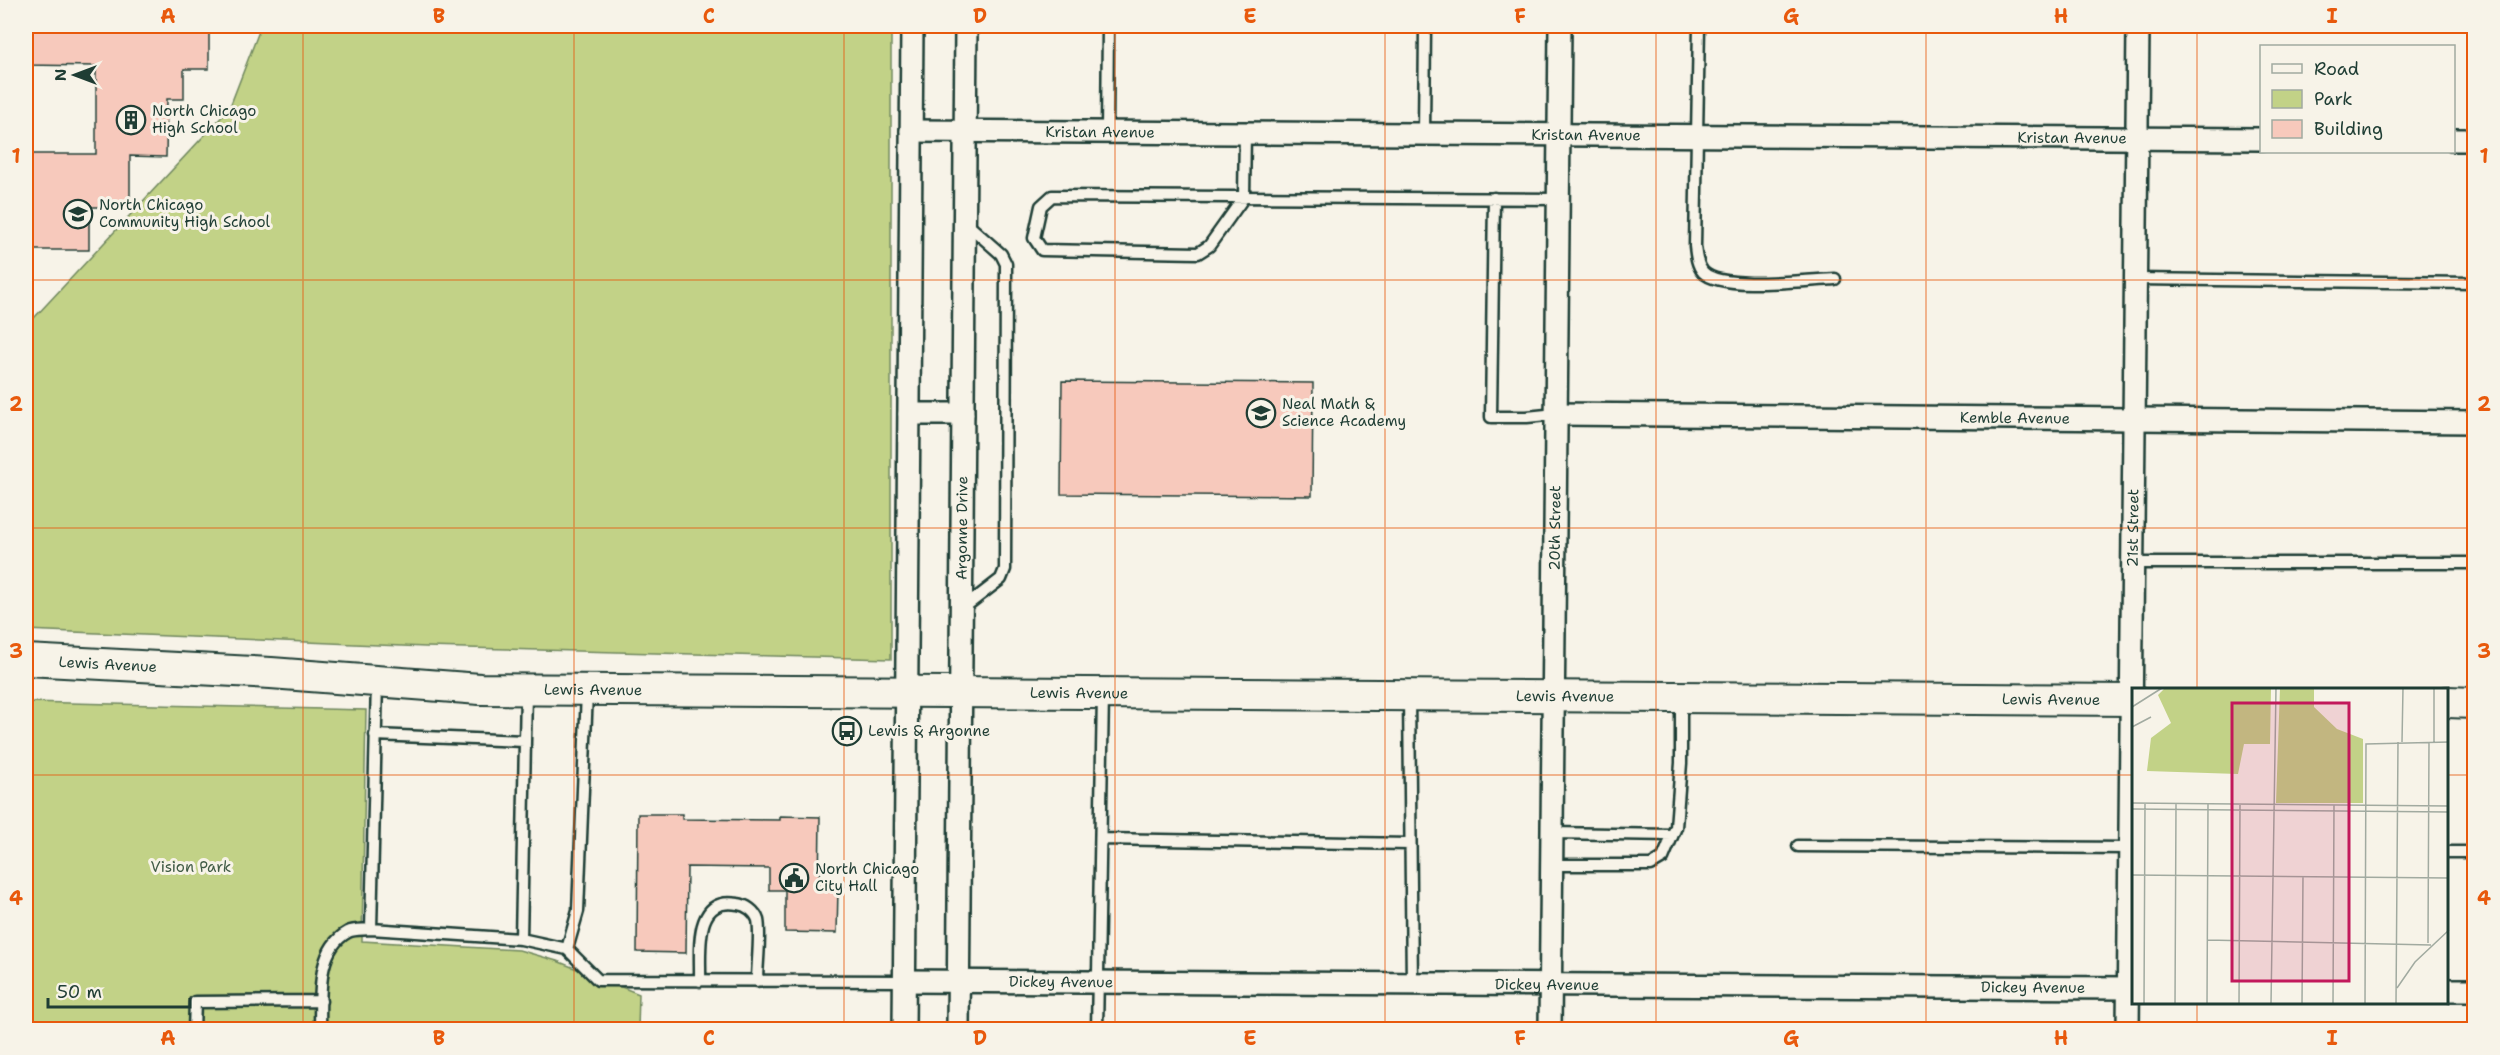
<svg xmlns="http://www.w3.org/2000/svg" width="2500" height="1055" font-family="'Shantell Sans',sans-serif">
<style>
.green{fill:#c2d287;stroke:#70885e;stroke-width:1.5}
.building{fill:#f7c9bc;stroke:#1f3d34;stroke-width:1.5}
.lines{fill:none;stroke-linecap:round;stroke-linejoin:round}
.lane-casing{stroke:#1f3d34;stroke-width:15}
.street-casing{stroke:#1f3d34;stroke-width:26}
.secondary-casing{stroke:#1f3d34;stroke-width:34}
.lane{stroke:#f7f3e8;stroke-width:10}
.street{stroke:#f7f3e8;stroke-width:21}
.secondary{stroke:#f7f3e8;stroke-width:30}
.grid{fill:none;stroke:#e8590c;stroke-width:1.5;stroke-opacity:0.55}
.labels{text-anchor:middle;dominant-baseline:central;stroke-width:6;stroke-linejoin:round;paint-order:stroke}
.poi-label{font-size:15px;fill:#1f3d34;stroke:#f7f3e8;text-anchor:start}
.street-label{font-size:15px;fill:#1f3d34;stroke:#f7f3e8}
.park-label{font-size:15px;fill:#405b45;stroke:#f7f3e8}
.inset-road{fill:none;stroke:#a1aaa0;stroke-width:1.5}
.view{fill:#c2185b;fill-opacity:0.15;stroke:#c2185b;stroke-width:3}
.inset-edge{fill:none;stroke:#1f3d34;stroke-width:3}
.neatline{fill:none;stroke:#e8590c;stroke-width:2}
.grid-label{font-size:20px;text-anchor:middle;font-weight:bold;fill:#e8590c}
</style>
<rect width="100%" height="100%" fill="#f7f3e8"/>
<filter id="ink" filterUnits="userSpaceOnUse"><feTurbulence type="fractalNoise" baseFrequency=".0167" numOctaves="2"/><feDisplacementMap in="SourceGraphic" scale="12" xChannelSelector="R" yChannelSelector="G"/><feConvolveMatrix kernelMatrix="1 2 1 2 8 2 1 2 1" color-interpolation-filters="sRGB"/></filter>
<g filter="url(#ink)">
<path class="green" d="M261,26H891V659L426,647L26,630V318H34L229,109Z
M26,702L366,710L362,941L519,950L557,961L639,994L638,1029L26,1030Z"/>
<path class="building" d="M26,26H209V69H184V99H167L166,157L130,156V207H89V250H26V154H96V66L26,65Z
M1062,381L1313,383L1312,496L1061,494Z
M638,814H682V819L780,820V816L820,817L819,889H838L837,933L785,932V890H769V868L687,867L686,953L637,952Z"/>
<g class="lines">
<g class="lane-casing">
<path id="lane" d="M1699,26L1695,246C1696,255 1697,265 1703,272C1721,291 1808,280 1835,279
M1107,132L1108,26
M1245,133L1244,197L1209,246L1198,253L1042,250L1034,238L1041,206L1052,196C1221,197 1390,197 1558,199
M1424,134L1425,26
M1494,198L1491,417H1527L1556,414
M2135,279L2474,283
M2133,563H2474
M962,609L1001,579L1005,569L1006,264L1001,254L966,223
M377,682L371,929L521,939L567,949L598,980L905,981
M1409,696L1412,984
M375,735L524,741
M1552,833L1672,835
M1101,839L1410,844
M1798,846L2130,848
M2448,852H2474
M1551,865H1651L1663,858L1676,827L1681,763V699
M521,939L526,692
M567,949L578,911L587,692
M700,981C701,952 692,896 738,904C746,905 755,911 758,920C761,934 757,965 757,981
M194,1030L195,1002L321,1001
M320,1030C321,999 315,950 348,932C354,929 364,930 371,929
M1097,1030L1103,695"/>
</g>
<g class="street-casing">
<g id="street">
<path id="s1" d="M911,131L2262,139"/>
<path d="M2454,140H2474"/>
<path d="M909,414H963"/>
<path id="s2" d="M1556,414L2474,422"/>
<path id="s3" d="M905,981L2134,988"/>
<path d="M2448,990H2474"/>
<path d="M904,1030L912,26"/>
<path id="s4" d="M958,1030L966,26"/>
<path id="s5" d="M1550,1030L1560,26"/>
<path id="s6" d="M2128,1030L2138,26"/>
</g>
</g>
<g class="secondary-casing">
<g id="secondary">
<path id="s7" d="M26,660L271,673L480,689L2134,700"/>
<path d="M2448,702L2474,703"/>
</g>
</g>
<use href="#lane" class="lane"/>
<use href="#street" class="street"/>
<use href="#secondary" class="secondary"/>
</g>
</g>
<path class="grid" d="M303,26V1030M574,26V1030M844,26V1030M1115,26V1030M1385,26V1030M1656,26V1030M1926,26V1030M2197,26V689M26,280H2474M26,528H2474M26,775H2134M2448,775H2474M2197,1002V1030"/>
<defs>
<g id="building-ring" transform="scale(1.5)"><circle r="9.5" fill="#f7f3e8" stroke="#1f3d34" stroke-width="1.5"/><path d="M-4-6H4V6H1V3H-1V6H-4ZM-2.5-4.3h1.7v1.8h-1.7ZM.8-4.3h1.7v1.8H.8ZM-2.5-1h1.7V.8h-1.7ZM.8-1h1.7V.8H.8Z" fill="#1f3d34"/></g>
<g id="school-ring" transform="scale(1.5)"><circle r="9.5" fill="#f7f3e8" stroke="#1f3d34" stroke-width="1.5"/><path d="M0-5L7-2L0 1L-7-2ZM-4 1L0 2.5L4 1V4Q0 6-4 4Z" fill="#1f3d34"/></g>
<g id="bus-ring" transform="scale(1.5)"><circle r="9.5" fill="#f7f3e8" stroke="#1f3d34" stroke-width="1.5"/><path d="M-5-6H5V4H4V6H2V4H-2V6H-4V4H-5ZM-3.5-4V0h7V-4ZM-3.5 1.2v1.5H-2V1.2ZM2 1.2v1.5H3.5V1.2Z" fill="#1f3d34"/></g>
<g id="civic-ring" transform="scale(1.5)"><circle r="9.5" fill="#f7f3e8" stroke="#1f3d34" stroke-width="1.5"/><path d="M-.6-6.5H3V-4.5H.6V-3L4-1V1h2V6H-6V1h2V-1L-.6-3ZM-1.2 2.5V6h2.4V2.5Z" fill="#1f3d34"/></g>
</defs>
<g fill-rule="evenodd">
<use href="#building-ring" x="131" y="120"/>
<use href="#school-ring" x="78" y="214"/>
<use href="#school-ring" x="1261" y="413"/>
<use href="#bus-ring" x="847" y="731"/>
<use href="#civic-ring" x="794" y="878"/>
</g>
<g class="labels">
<g class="poi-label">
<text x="152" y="111">North Chicago<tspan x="152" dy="17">High School</tspan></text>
<text x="99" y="205">North Chicago<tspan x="99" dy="17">Community High School</tspan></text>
<text x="1282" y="404">Neal Math &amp;<tspan x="1282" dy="17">Science Academy</tspan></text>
<text x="868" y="731">Lewis &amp; Argonne</text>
<text x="815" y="869">North Chicago<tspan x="815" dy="17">City Hall</tspan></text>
</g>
<g class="street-label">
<text stroke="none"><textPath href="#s1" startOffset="189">Kristan Avenue</textPath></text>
<text stroke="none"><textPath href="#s1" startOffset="675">Kristan Avenue</textPath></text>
<text stroke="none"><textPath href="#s1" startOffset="1161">Kristan Avenue</textPath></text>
<text stroke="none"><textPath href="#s2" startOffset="459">Kemble Avenue</textPath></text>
<text stroke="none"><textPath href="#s4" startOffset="502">Argonne Drive</textPath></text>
<text stroke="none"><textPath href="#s5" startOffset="502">20th Street</textPath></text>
<text stroke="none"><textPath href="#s6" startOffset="502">21st Street</textPath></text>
<text stroke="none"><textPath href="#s7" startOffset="82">Lewis Avenue</textPath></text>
<text stroke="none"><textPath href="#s7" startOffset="568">Lewis Avenue</textPath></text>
<text stroke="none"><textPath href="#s7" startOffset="1054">Lewis Avenue</textPath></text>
<text stroke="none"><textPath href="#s7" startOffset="1540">Lewis Avenue</textPath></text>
<text stroke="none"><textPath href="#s7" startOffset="2026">Lewis Avenue</textPath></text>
<text stroke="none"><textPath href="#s3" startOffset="156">Dickey Avenue</textPath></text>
<text stroke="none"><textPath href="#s3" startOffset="642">Dickey Avenue</textPath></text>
<text stroke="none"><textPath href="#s3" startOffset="1128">Dickey Avenue</textPath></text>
</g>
<g class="park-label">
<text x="191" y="867">Vision Park</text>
</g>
</g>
<g transform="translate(2132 688)">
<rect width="316" height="316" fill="#f7f3e8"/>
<path d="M33,0H139L138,56H112L106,86L15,83L19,50L39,35L26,7ZM148,0H182V19L205,41L231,51V115H144Z" fill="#c2d287"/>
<path class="inset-road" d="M0,19L30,0M0,39L19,29M270,54L271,0M302,54V0M0,115L317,118M0,121L317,124M0,187L317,190M75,252L299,257M296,255L297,54M265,300L283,274L317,242M12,316L13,115M43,316L44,116M75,316L76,116M107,316L108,116M139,316L144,0M170,316L171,188M201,316L202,117M233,316L234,56L317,54M264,316L266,54"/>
<path class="view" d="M100,15H217V293H100Z"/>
<rect width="316" height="316" class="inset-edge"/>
</g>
<rect width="2500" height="1055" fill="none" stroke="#f7f3e8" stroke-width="66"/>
<rect x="2260" y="45" width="195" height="108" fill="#f7f3e8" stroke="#a1aaa0" stroke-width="1.5"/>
<rect x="2272" y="64" width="30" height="9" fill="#f7f3e8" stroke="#a1aaa0" stroke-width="1.5"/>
<text x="2314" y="75" font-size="18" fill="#1f3d34">Road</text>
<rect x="2272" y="90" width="30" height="18" fill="#c2d287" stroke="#a1aaa0" stroke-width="1.5"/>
<text x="2314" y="105" font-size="18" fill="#1f3d34">Park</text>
<rect x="2272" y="120" width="30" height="18" fill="#f7c9bc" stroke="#a1aaa0" stroke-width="1.5"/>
<text x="2314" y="135" font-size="18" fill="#1f3d34">Building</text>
<g transform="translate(75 75) rotate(270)" stroke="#f7f3e8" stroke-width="4.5" paint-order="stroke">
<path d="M0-4.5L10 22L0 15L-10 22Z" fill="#1f3d34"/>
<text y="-9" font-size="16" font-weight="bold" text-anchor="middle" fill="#1f3d34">N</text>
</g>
<path d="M48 998v9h142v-9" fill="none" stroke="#1f3d34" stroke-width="3"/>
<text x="57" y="998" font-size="18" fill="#1f3d34" stroke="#f7f3e8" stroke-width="4.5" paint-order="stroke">50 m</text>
<rect x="33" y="33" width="2434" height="989" class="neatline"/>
<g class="grid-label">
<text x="168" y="23">A</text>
<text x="439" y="23">B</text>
<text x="709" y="23">C</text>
<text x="980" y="23">D</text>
<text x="1250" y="23">E</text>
<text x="1520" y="23">F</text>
<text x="1791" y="23">G</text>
<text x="2061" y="23">H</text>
<text x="2332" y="23">I</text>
<text x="16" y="163">1</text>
<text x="2484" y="163">1</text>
<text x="16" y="411">2</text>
<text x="2484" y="411">2</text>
<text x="16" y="658">3</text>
<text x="2484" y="658">3</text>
<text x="16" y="905">4</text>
<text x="2484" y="905">4</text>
<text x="168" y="1045">A</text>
<text x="439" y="1045">B</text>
<text x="709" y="1045">C</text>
<text x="980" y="1045">D</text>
<text x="1250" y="1045">E</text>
<text x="1520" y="1045">F</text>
<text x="1791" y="1045">G</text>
<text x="2061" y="1045">H</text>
<text x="2332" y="1045">I</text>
</g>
</svg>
